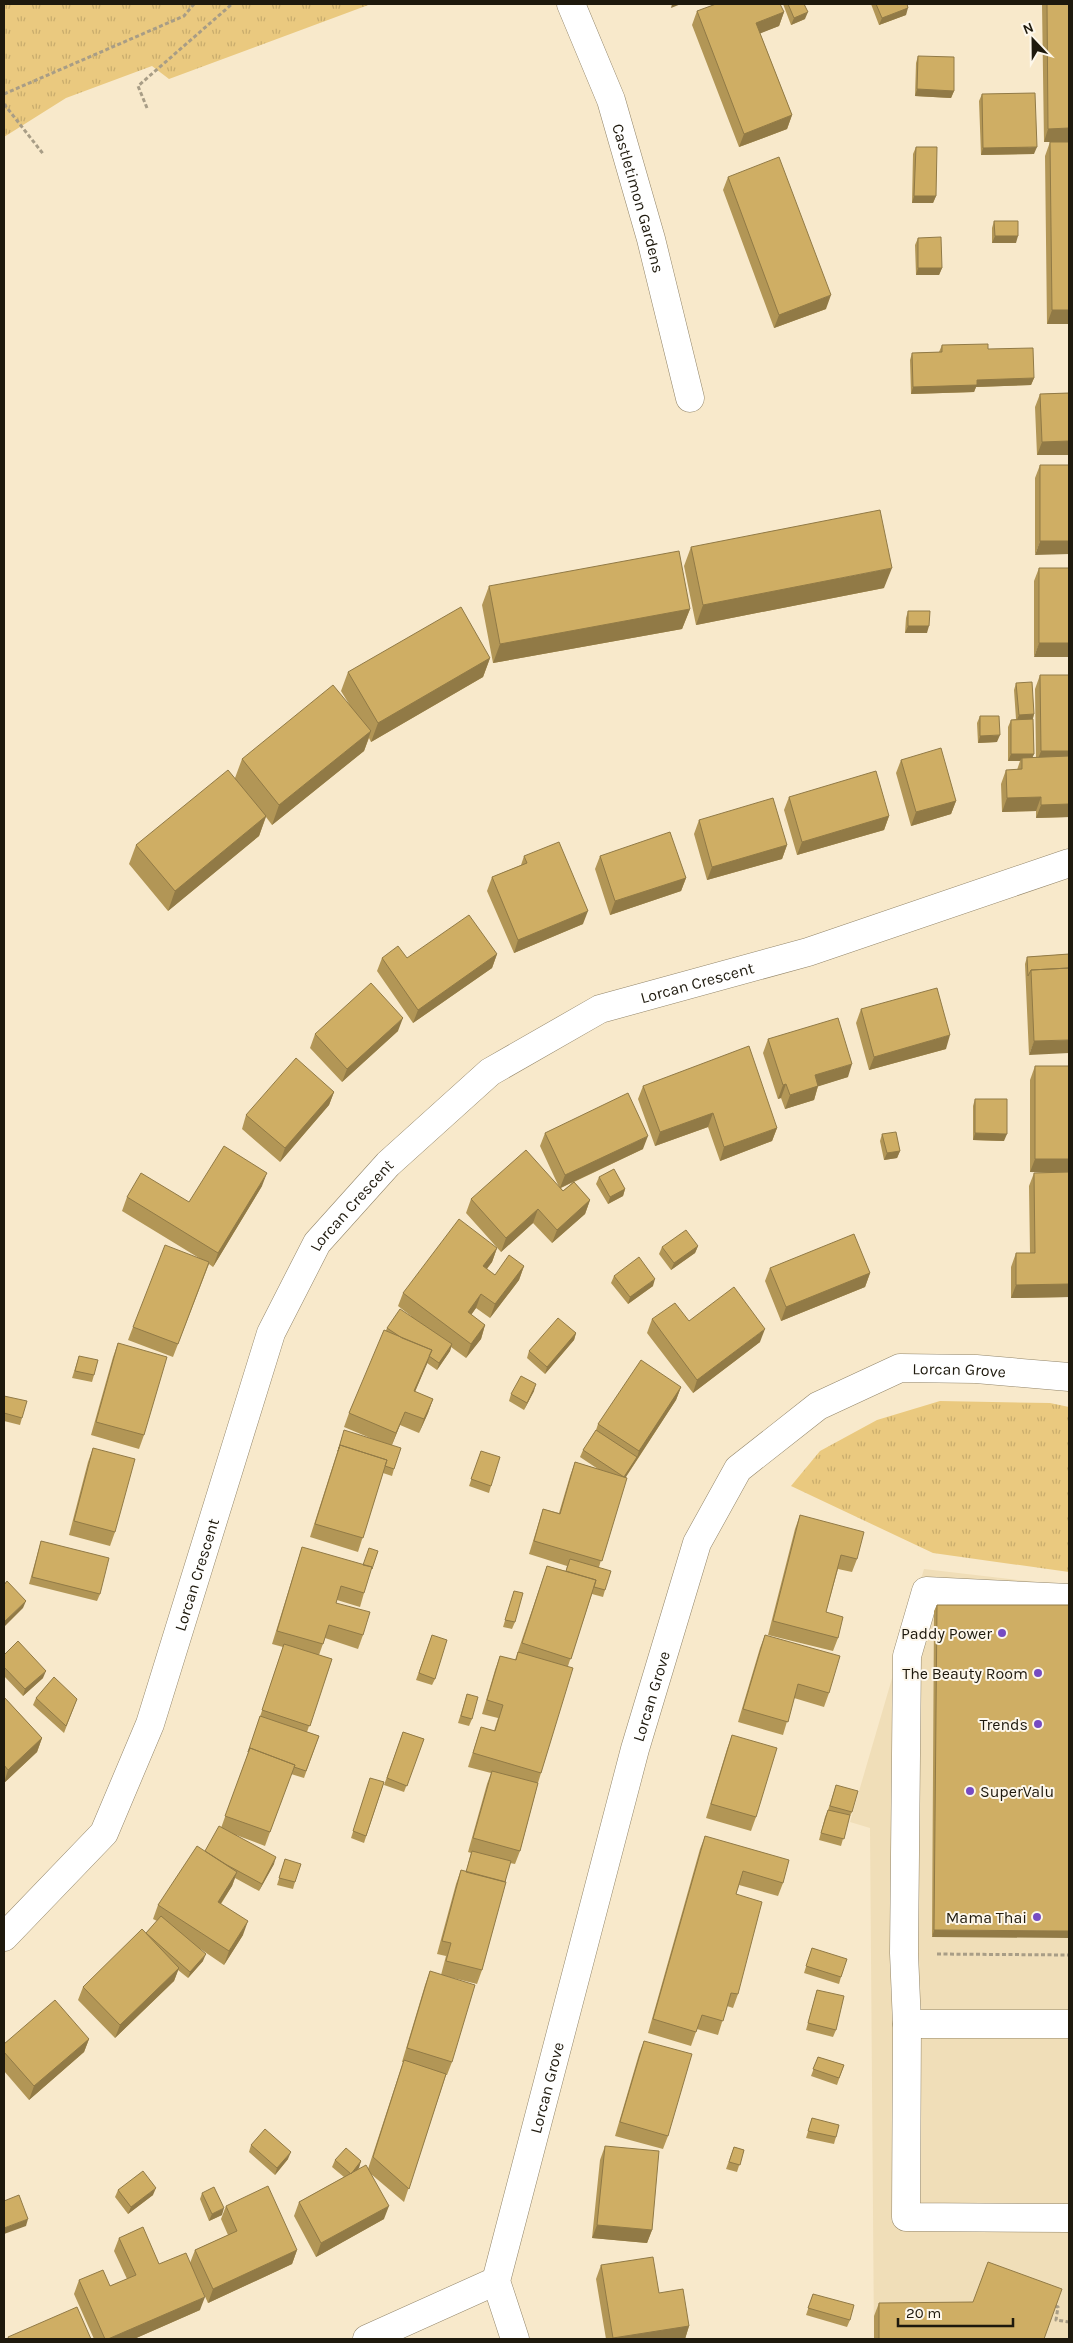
<svg xmlns="http://www.w3.org/2000/svg" width="1073" height="2343" font-family="Karla,sans-serif">
<style>
.built{fill:#f0deb8}
.grass{fill:url(#grass-tufts)}
.lines{fill:none;stroke-linecap:round;stroke-linejoin:round}
.minor-casing{stroke:#928569;stroke-width:29}
.path{stroke:#a89d86;stroke-width:3;stroke-dasharray:4 2.5;stroke-linecap:butt}
.minor{stroke:#fff;stroke-width:28}
.wall{fill:#b29656;fill-rule:evenodd}
.shaded-wall{fill:#917a46}
.building{fill:#cfae64;stroke:#917a46}
.poi-dot{fill:#764bc3;stroke:#fdf7eb;stroke-width:2}
.labels{text-anchor:middle;dominant-baseline:central;stroke-width:4;stroke-linejoin:round;paint-order:stroke}
.street-label{font-size:16px;fill:#1e190d;stroke:#fdf7eb}
.poi-label{font-size:16px;fill:#1e190d;stroke:#fdf7eb;text-anchor:end}
</style>
<defs>
<pattern id="grass-tufts" width="24" height="20" patternUnits="userSpaceOnUse" patternTransform="scale(1.25)"><rect width="24" height="20" fill="#eac97f"/><path d="M3 7l-1-3M5 7V3M7 7l1-3M15 17l-1-3M17 17v-4M19 17l1-3" fill="none" stroke="#c8ac6d"/></pattern>
</defs>
<rect width="100%" height="100%" fill="#f8e9cb"/>
<path class="built" d="M924,1569L1069,1586V2339H874L870,1828L850,1822Z"/>
<path class="grass" d="M4,4H371L169,79L152,66L66,98L4,137Z
M940,1401L1050,1403L1069,1407V1572L933,1553L791,1486L820,1451L877,1420Z"/>
<g class="lines">
<g class="minor-casing">
<g id="minor">
<path id="s1" d="M571,4L611,100L651,239L690,398"/>
<path id="s2" d="M4,1937L104,1833L150,1724L271,1333L317,1243L388,1164L490,1072L600,1009L808,952L1069,863"/>
<path d="M907,2024L904,1953L907,1656L926,1591L1069,1598"/>
<path d="M1069,2024H907L906,2217L1069,2218"/>
<path d="M367,2339L496,2281"/>
<path id="s3" d="M515,2339L496,2281L635,1749L697,1543L738,1469L818,1406L900,1368L976,1369L1069,1377"/>
</g>
</g>
<path class="path" d="M4,94L184,16L194,4
M4,104L44,155
M147,108L138,86L232,4
M937,1954L1069,1955
M1055,2306L1058,2307L1056,2320L1069,2322"/>
<use href="#minor" class="minor"/>
</g>
<path class="wall" d="M783,4H804L805,19L791,25Z
M871,4H907L906,15L879,25Z
M1042,4H1069V142H1044Z
M697,11L784,12L779,26L760,33L792,115L787,129L739,147L692,25Z
M918,56L954,91L951,98L915,96L916,63Z
M982,94L1034,154L981,155L979,101Z
M1050,142L1069,324H1047L1045,156Z
M916,147L936,196L933,203H912L913,154Z
M728,177L826,309L774,328L723,190Z
M994,221L1016,243H992V228Z
M918,238L942,268L939,275H916L915,245Z
M942,345L988,349L1034,378L1031,385L976,387L974,392L911,394L910,360L912,353L939,352Z
M1069,393V455H1037L1035,407L1040,394Z
M1040,465H1069L1035,555V478Z
M691,547L884,588L696,625L684,566Z
M1039,568H1069L1034,657V581Z
M489,586L690,609L682,629L493,663L482,605Z
M908,611L927,633H905L906,618Z
M490,658L483,677L371,742L369,738L364,751L272,825L266,817L259,836L168,911L129,864L136,845L235,778L242,759L349,704L341,691L348,672Z
M1040,675H1069V817L1036,818V811L1002,812L1001,784L1006,770H1017L1020,761H1008V727L1011,720L1016,719L1014,690L1016,683L1034,714L1033,719L1034,754L1032,757H1036L1035,689Z
M980,716L997,742L978,743L977,723Z
M901,760L956,801L951,814L911,826L896,773Z
M789,797L889,816L884,830L797,855L784,810Z
M699,820L787,845L782,859L707,880L694,834Z
M524,856L583,924L514,953L487,891L492,877L521,865Z
M600,856L686,878L681,891L610,915L595,869Z
M497,954L492,968L413,1023L377,971L382,958H407Z
M1069,954L1029,1055L1025,964L1027,957Z
M861,1009L946,1049L869,1070L856,1023Z
M398,1031L342,1082L310,1048L315,1034Z
M768,1039L848,1077L818,1086L814,1100L785,1109L781,1098L778,1099L763,1053Z
M1035,1066L1069,1297L1011,1298V1267L1016,1253H1030L1029,1186L1034,1173L1050,1172H1030V1080Z
M643,1086L777,1128L772,1141L720,1161L708,1127L655,1146L638,1099Z
M334,1092L329,1105L280,1162L242,1129L246,1115Z
M975,1099L1004,1141L973,1140V1106Z
M545,1133L643,1149L574,1182L590,1200L585,1214L552,1243L533,1223L501,1252L466,1213L471,1199L559,1187L540,1146ZM573,1182L563,1191L561,1188Z
M882,1134L900,1151L897,1158L884,1160L880,1141Z
M599,1177L625,1189L623,1196L608,1204L596,1184Z
M262,1186L213,1267L209,1264L173,1357L128,1340L133,1327L199,1258L122,1211L127,1197L189,1202Z
M698,1246L695,1253L671,1270L659,1254L662,1247Z
M497,1248L492,1262L487,1269L495,1275L524,1266L519,1280L490,1318L476,1308L471,1315L485,1325L481,1339L466,1358L451,1347L450,1351L437,1370L427,1363L415,1392L433,1399L428,1413L419,1433L400,1425L392,1445L394,1469L392,1476L383,1473L358,1552L310,1537L342,1437L375,1440L344,1427L349,1413L387,1328L411,1316L398,1306L403,1293Z
M770,1268L870,1273L865,1287L781,1321L765,1281Z
M614,1276L653,1286L628,1304L611,1283Z
M652,1319L689,1321L760,1342L693,1393L647,1333Z
M576,1333L574,1340L545,1374L527,1358L529,1351Z
M118,1343L144,1435L139,1449L91,1435L113,1357Z
M79,1356L94,1375L92,1382L72,1378Z
M681,1387L676,1400L626,1477L599,1567L605,1590L603,1597L592,1594L568,1666L541,1773L538,1783L520,1851L515,1864L510,1863L482,1970L477,1984L441,1975L446,1956L437,1954L456,1884L461,1870L466,1872L471,1853L468,1852L487,1784L491,1773L468,1767L481,1727L494,1731L498,1718L482,1714L495,1670L500,1656L515,1660L547,1566L566,1571L567,1566L529,1554L543,1509L559,1513L570,1476L575,1462L598,1469L580,1457L583,1450L596,1430L598,1424Z
M534,1391L524,1410L509,1401L511,1394Z
M4,1396L22,1418L20,1425L4,1421Z
M93,1448L115,1532L110,1546L69,1535L88,1462Z
M481,1451L491,1486L489,1493L469,1486Z
M800,1515L857,1559L852,1572L838,1569L826,1612L838,1638L833,1651L768,1635L795,1529Z
M41,1541L100,1594L97,1601L29,1584Z
M302,1547L364,1593L360,1607L337,1600L336,1603L363,1635L358,1649L325,1638L319,1655L332,1659L307,1732L319,1736L304,1778L291,1774L265,1846L236,1835L274,1864L259,1891L235,1878L232,1886L221,1904L243,1935L224,1965L199,1948L203,1961L188,1978L178,1970L174,1981L115,2038L78,2000L83,1987L146,1933L157,1921L153,1919L158,1905L205,1851L221,1828L246,1759L283,1647L272,1644L298,1560Z
M514,1591L515,1622L512,1629L503,1627Z
M937,1605H1069L932,1937L934,1611Z
M432,1635L435,1679L432,1685L416,1680Z
M765,1635L829,1693L824,1707L794,1698L783,1735L738,1722L760,1648Z
M4,1655L43,1678L23,1696L4,1676Z
M467,1694L472,1719L469,1726L458,1723Z
M4,1697L42,1738L37,1752L4,1783Z
M36,1698L77,1699L64,1733L33,1705Z
M403,1732L424,1739L404,1792L384,1785Z
M732,1735L756,1817L751,1831L706,1818L727,1749Z
M384,1782L364,1843L351,1838L368,1785Z
M836,1785L852,1812L849,1818L841,1846L819,1840L825,1817L828,1810Z
M705,1836L783,1883L778,1896L739,1885L736,1894L738,1994L733,2008L727,2006L718,2035L697,2029L691,2046L648,2033L700,1849Z
M285,1859L295,1882L293,1889L277,1885Z
M812,1948L841,1977L839,1984L804,1973Z
M430,1971L452,2062L447,2075H446L404,2202L371,2174L384,2219L316,2257L294,2216L299,2202L344,2177L332,2167L335,2160L361,2161L358,2169H368L403,2062H402L425,1985Z
M817,1990L836,2030L833,2037L806,2030Z
M89,2039L84,2052L29,2100L4,2071V2044Z
M644,2041L668,2136L663,2149L615,2136L639,2054Z
M818,2057L844,2065L837,2085L811,2076Z
M812,2118L836,2137L834,2144L806,2138Z
M251,2145L288,2159L275,2175L249,2152Z
M605,2146L652,2230L647,2243L592,2238L600,2160Z
M734,2147L744,2150L737,2172L726,2169Z
M118,2190L153,2195L128,2214L115,2197Z
M202,2193L222,2215L209,2221L200,2199Z
M226,2206L297,2250L292,2264L208,2303L193,2270L200,2310L134,2339H94L74,2294L79,2280L110,2286L127,2279L114,2251L119,2238L159,2264L190,2263L195,2250L228,2235L221,2219Z
M601,2265L659,2293L689,2326L685,2339H606L596,2279Z
M813,2294L850,2320L847,2327L806,2315Z
M879,2303L1044,2339H874V2316Z"/>
<path class="shaded-wall" d="M672,4H681L671,8Z
M908,8L906,15L879,25L882,18Z
M784,12L779,26L751,37L756,23Z
M808,12L805,19L791,25L794,18Z
M917,89L954,91L951,98L915,96Z
M792,115L787,129L739,147L744,134Z
M1069,128V142H1044L1048,129Z
M1037,147L1034,154L981,155L983,148Z
M914,196H936L933,203H912Z
M995,236H1018L1016,243H992Z
M918,268H942L939,275H916Z
M831,295L826,309L774,328L779,315Z
M1052,310H1069V324H1047Z
M1034,378L1031,385L976,387L974,392L911,394L913,387L977,380Z
M1069,441V455H1037L1042,442Z
M1040,541H1069V554L1035,555Z
M892,568L884,588L696,625L703,605Z
M690,609L682,629L493,663L500,644Z
M908,626H929L927,633H905Z
M1039,643H1069V657H1034Z
M490,658L483,677L371,742L378,723Z
M1034,714L1032,721L1016,722L1019,715Z
M371,731L364,751L272,825L279,805Z
M1000,735L997,742L978,743L980,736Z
M1041,751H1069V764H1036Z
M1011,754H1034L1031,761L1022,758L1020,761H1008Z
M1041,797L1036,811L1002,812L1007,798Z
M956,801L951,814L911,826L916,812Z
M1069,804V817L1036,818L1041,805Z
M266,816L259,836L168,911L175,891Z
M889,816L884,830L797,855L802,842Z
M787,845L782,859L707,880L712,867Z
M686,878L681,891L610,915L615,901Z
M588,911L583,924L514,953L518,940Z
M497,954L492,968L413,1023L418,1010Z
M403,1018L398,1031L342,1082L347,1069Z
M950,1035L946,1049L869,1070L874,1057Z
M1069,1040V1053L1029,1055L1034,1041Z
M852,1064L848,1077L810,1089L815,1075Z
M786,1084L781,1098L778,1099L783,1085Z
M818,1086L814,1100L785,1109L790,1095Z
M334,1092L329,1105L280,1162L285,1148Z
M713,1113L708,1127L655,1146L660,1132Z
M777,1128L772,1141L720,1161L724,1147Z
M975,1133L1007,1134L1004,1141L973,1140Z
M648,1136L643,1149L560,1188L565,1175Z
M900,1151L897,1158L884,1160L887,1153Z
M1035,1159H1069V1173L1030,1172Z
M267,1173L262,1186L213,1267L218,1253Z
M625,1189L623,1196L608,1204L610,1197Z
M590,1200L585,1214L552,1243L557,1230Z
M538,1209L533,1223L501,1252L506,1238Z
M698,1246L695,1253L671,1270L674,1263Z
M497,1248L492,1262L478,1280L483,1266Z
M524,1266L519,1280L490,1318L495,1304Z
M870,1273L865,1287L781,1321L786,1307Z
M655,1279L653,1286L628,1304L630,1297Z
M1069,1284V1297L1011,1298L1016,1285Z
M481,1294L476,1308L463,1326L468,1312Z
M485,1325L481,1339L466,1358L471,1344Z
M765,1329L760,1342L693,1393L697,1380Z
M576,1333L574,1340L545,1374L547,1367Z
M452,1344L450,1351L437,1370L439,1363Z
M432,1350L427,1364L409,1405L414,1391Z
M536,1384L534,1391L524,1410L527,1403Z
M681,1387L676,1400L621,1484L624,1477L637,1457L639,1451Z
M433,1399L428,1413L419,1433L424,1419Z
M405,1412L400,1425L391,1447L396,1433Z
M26,1601L23,1608L4,1627V1622Z
M46,1671L43,1678L23,1696L25,1689Z
M42,1738L37,1752L4,1783L8,1770Z
M276,1857L274,1864L259,1891L262,1884Z
M237,1872L232,1886L213,1915L218,1902Z
M248,1921L243,1935L224,1965L229,1951Z
M934,1930L1069,1931V1938L932,1937Z
M206,1954L203,1961L188,1978L190,1972Z
M179,1968L174,1981L115,2038L120,2025Z
M89,2039L84,2052L29,2100L34,2086Z
M291,2152L288,2159L275,2175L277,2168Z
M361,2161L359,2168L349,2181L351,2174Z
M156,2188L153,2195L128,2214L131,2207Z
M389,2206L384,2219L316,2257L321,2243Z
M224,2208L222,2215L209,2221L212,2214Z
M28,2219L26,2226L4,2234V2228Z
M597,2225L652,2230L647,2243L592,2238Z
M297,2250L292,2264L208,2303L213,2289Z
M205,2297L200,2310L134,2339H108Z
M689,2326L685,2339H613V2338Z"/>
<path class="building" d="M716,4H780L784,12L756,23L792,115L744,134L697,11Z
M788,4H804L808,12L794,18Z
M876,4H907L908,8L882,18Z
M1047,4H1069V128L1048,129Z
M918,56L954,57V91L917,89Z
M1035,93L1037,147L983,148L982,94Z
M1050,142H1069V310H1052Z
M916,147H937L936,196H914Z
M779,157L831,295L779,315L728,177Z
M994,221H1018V236H995Z
M941,237L942,268H918V238Z
M988,344V349L1033,348L1034,378L977,380V385L913,387L912,353L942,352V345Z
M1069,393V441L1042,442L1040,394Z
M1040,465H1069V541H1040Z
M880,510L892,568L703,605L691,547Z
M679,551L690,609L500,644L489,586Z
M1039,568H1069V643H1039Z
M461,607L490,658L378,723L348,672Z
M908,611H930L929,626H908Z
M1040,675H1069V751H1041Z
M1032,682L1034,714L1019,715L1016,683Z
M333,685L371,731L279,805L242,759Z
M980,716H999L1000,735L980,736Z
M1033,719L1034,754H1011V720Z
M941,748L956,801L916,812L901,760Z
M1069,756V804L1041,805V797L1007,798L1006,770L1022,769V758Z
M228,770L266,816L175,891L136,845Z
M876,771L889,816L802,842L789,797Z
M773,798L787,845L712,867L699,820Z
M670,832L686,878L615,901L600,856Z
M559,842L588,911L518,940L492,877L527,863L524,856Z
M469,915L497,954L418,1010L382,958L398,946L407,958Z
M1069,954V968L1031,970L1028,976L1027,957Z
M1069,968V1040L1034,1041L1031,970Z
M371,983L403,1018L347,1069L315,1034Z
M937,988L950,1035L874,1057L861,1009Z
M838,1018L852,1064L815,1075L818,1086L790,1095L786,1084L783,1085L768,1039Z
M749,1046L777,1128L724,1147L713,1113L660,1132L643,1086Z
M296,1058L334,1092L285,1148L246,1115Z
M1035,1066H1069V1159H1035Z
M628,1093L648,1136L565,1175L545,1133Z
M975,1099H1007V1134L975,1133Z
M896,1132L900,1151L887,1153L882,1134Z
M224,1146L267,1173L218,1253L127,1197L141,1173L189,1202Z
M526,1150L563,1191L574,1182L590,1200L557,1230L538,1209L506,1238L471,1199Z
M614,1169L625,1189L610,1197L599,1177Z
M1069,1172V1284L1016,1285V1253H1035L1034,1173Z
M459,1219L497,1248L483,1266L495,1275L509,1255L524,1266L495,1304L481,1294L468,1312L485,1325L471,1344L403,1293Z
M686,1230L698,1246L674,1263L662,1247Z
M854,1234L870,1273L786,1307L770,1268Z
M165,1245L209,1262L178,1344L133,1327Z
M639,1257L655,1279L630,1297L614,1276Z
M734,1287L765,1329L697,1380L652,1319L675,1303L689,1321Z
M400,1309L452,1344L439,1363L429,1356L432,1350L402,1338L387,1328Z
M558,1318L576,1333L547,1367L529,1351Z
M384,1330L432,1350L414,1391L433,1399L424,1419L405,1412L396,1433L349,1413Z
M118,1343L167,1357L144,1435L96,1422Z
M79,1356L98,1360L94,1375L75,1371Z
M641,1360L681,1387L639,1451L598,1424Z
M521,1376L536,1384L527,1403L511,1394Z
M4,1396L27,1401L22,1418L4,1413Z
M344,1430L401,1448L394,1469L385,1466L387,1460L340,1445L338,1451Z
M596,1430L637,1457L624,1477L583,1450Z
M340,1445L387,1460L363,1538L315,1524Z
M93,1448L135,1459L115,1532L74,1521Z
M481,1451L500,1457L491,1486L471,1479Z
M575,1462L627,1478L602,1561L534,1541L543,1509L560,1514Z
M800,1515L864,1532L857,1559L841,1555L826,1612L843,1617L838,1638L773,1621Z
M41,1541L109,1558L100,1594L32,1577Z
M302,1547L372,1567L364,1593L341,1586L336,1603L370,1612L363,1635L329,1625L323,1644L277,1631Z
M369,1548L378,1551L372,1569V1567L363,1565Z
M570,1559L611,1571L605,1590L594,1587L596,1580L566,1571Z
M547,1566L596,1580L571,1659L522,1643Z
M7,1581L26,1601L4,1622V1585Z
M514,1591L523,1593L515,1622L505,1620Z
M937,1605H1069V1931L934,1930Z
M432,1635L447,1640L435,1679L419,1673Z
M765,1635L840,1656L829,1693L798,1684L788,1722L743,1709Z
M18,1641L46,1671L25,1689L4,1667V1655Z
M284,1644L332,1659L310,1726L262,1710Z
M518,1652L573,1668L541,1773L473,1753L481,1727L495,1731L503,1705L487,1700L500,1656L516,1660Z
M54,1677L77,1699L66,1726L36,1698Z
M467,1694L478,1697L472,1719L461,1716Z
M4,1697L42,1738L8,1770L4,1765Z
M260,1716L319,1736L306,1771L294,1767L295,1765L250,1748L248,1752Z
M403,1732L424,1739L407,1786L387,1778Z
M732,1735L777,1748L756,1817L711,1804Z
M250,1748L295,1765L270,1832L225,1816Z
M492,1771L538,1783L520,1851L473,1838Z
M370,1778L384,1782L366,1836L353,1831Z
M836,1785L858,1791L852,1812L830,1806Z
M828,1810L850,1815L844,1839L821,1833Z
M219,1826L276,1857L262,1884L227,1865L205,1851Z
M705,1836L789,1860L783,1883L743,1871L736,1894L762,1902L738,1994L731,1993L723,2021L702,2015L696,2032L653,2019Z
M197,1846L237,1872L218,1902L248,1921L229,1951L158,1905Z
M472,1851L511,1861L505,1882L466,1872Z
M285,1859L301,1864L295,1882L279,1878Z
M461,1870L506,1882L482,1970L446,1961L451,1943L442,1941Z
M161,1916L206,1954L190,1972L146,1933Z
M142,1929L179,1968L120,2025L83,1987Z
M812,1948L847,1959L841,1977L806,1966Z
M430,1971L475,1985L452,2062L407,2048Z
M817,1990L844,1996L836,2030L808,2023Z
M55,2000L89,2039L34,2086L4,2052V2044Z
M644,2041L692,2054L668,2136L620,2122Z
M818,2057L844,2065L839,2078L813,2069Z
M404,2060L446,2074L409,2189L373,2157Z
M812,2118L839,2125L836,2137L808,2131Z
M265,2129L291,2152L277,2168L251,2145Z
M605,2146L659,2151L652,2230L597,2225Z
M734,2147L744,2150L740,2165L729,2162Z
M346,2148L361,2161L351,2174L335,2160Z
M366,2165L389,2206L321,2243L299,2202Z
M143,2171L156,2188L131,2207L118,2190Z
M268,2186L297,2250L213,2289L195,2250L237,2231L226,2206Z
M214,2187L224,2208L212,2214L202,2193Z
M19,2195L28,2219L4,2228V2201Z
M143,2227L159,2264L186,2253L205,2297L108,2339H105L79,2280L103,2270L110,2286L136,2275L119,2238Z
M653,2257L659,2293L683,2289L689,2326L613,2338L601,2265Z
M988,2262L1062,2289L1044,2339H879V2303L973,2302Z
M813,2294L854,2305L850,2320L808,2308Z
M77,2307L91,2339H9L8,2337Z"/>
<g class="poi-dot">
<circle cx="1002" cy="1633" r="5"/>
<circle cx="1038" cy="1673" r="5"/>
<circle cx="1038" cy="1724" r="5"/>
<circle cx="970" cy="1791" r="5"/>
<circle cx="1037" cy="1917" r="5"/>
</g>
<g class="labels">
<g class="street-label">
<text stroke="none"><textPath href="#s1" startOffset="206">Castletimon Gardens</textPath></text>
<text stroke="none"><textPath href="#s2" startOffset="1244">Lorcan Crescent</textPath></text>
<text stroke="none"><textPath href="#s2" startOffset="824">Lorcan Crescent</textPath></text>
<text stroke="none"><textPath href="#s3" startOffset="1162">Lorcan Grove</textPath></text>
<text stroke="none"><textPath href="#s2" startOffset="419">Lorcan Crescent</textPath></text>
<text stroke="none"><textPath href="#s3" startOffset="666">Lorcan Grove</textPath></text>
<text stroke="none"><textPath href="#s3" startOffset="261">Lorcan Grove</textPath></text>
</g>
<g class="poi-label">
<text x="992" y="1633">Paddy Power</text>
<text x="1028" y="1673">The Beauty Room</text>
<text x="1028" y="1724">Trends</text>
<text x="980" y="1791" text-anchor="start">SuperValu</text>
<text x="1027" y="1917">Mama Thai</text>
</g>
</g>
<rect width="1073" height="2343" fill="none" stroke="#1e190d" stroke-width="10"/>
<g transform="translate(1033 40) rotate(338)" stroke="#fdf7eb" stroke-width="4" paint-order="stroke">
<path d="M0-4L9 19L0 12L-9 19Z" fill="#1e190d"/>
<text y="-8" font-size="14" font-weight="bold" text-anchor="middle" fill="#1e190d">N</text>
</g>
<path d="M898 2318v8h115v-8" fill="none" stroke="#1e190d" stroke-width="2.5"/>
<text x="906" y="2318" font-size="15" fill="#1e190d" stroke="#fdf7eb" stroke-width="4" paint-order="stroke">20 m</text>
</svg>
